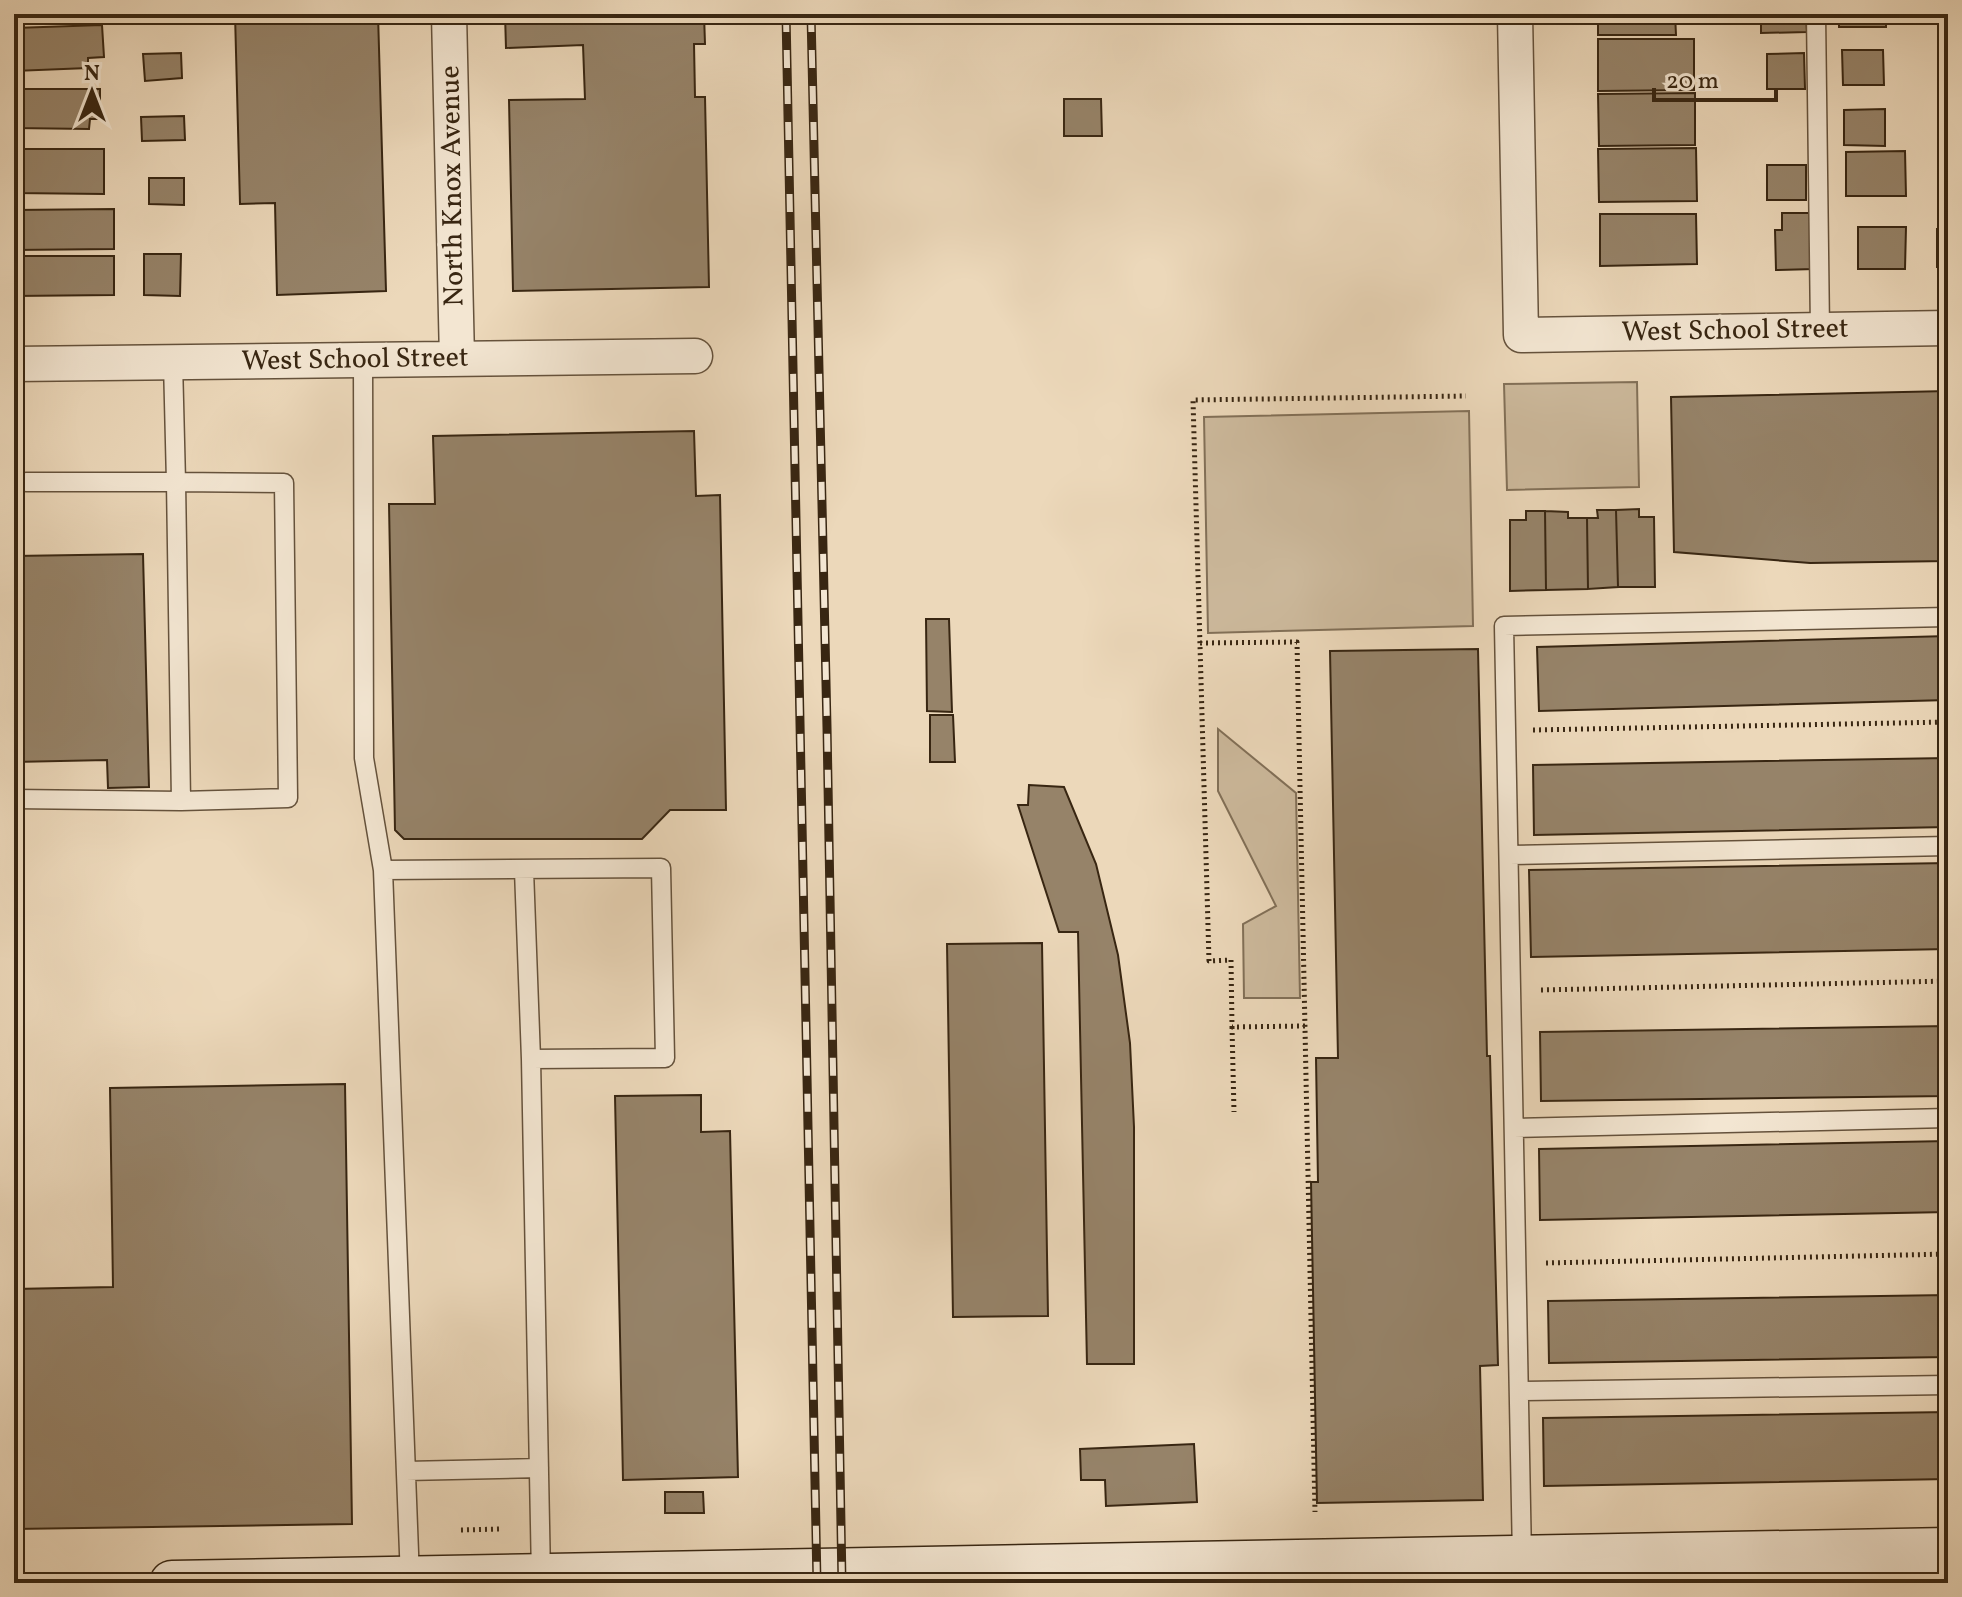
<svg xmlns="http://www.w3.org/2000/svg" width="1962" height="1597" font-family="Vollkorn,serif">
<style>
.green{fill:#cdba9d;stroke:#827058;stroke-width:2}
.building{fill:#968369;stroke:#382612;stroke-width:2}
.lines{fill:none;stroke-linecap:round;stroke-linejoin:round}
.service-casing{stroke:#65523c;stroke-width:21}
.minor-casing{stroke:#65523c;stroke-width:37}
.secondary-casing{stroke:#382612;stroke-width:47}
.path{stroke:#382612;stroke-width:5;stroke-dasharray:2 4;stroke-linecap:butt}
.service{stroke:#f3e6d2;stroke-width:18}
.minor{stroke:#f3e6d2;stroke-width:34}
.secondary{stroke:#f3e6d2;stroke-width:44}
.rail-casing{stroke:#382612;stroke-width:9}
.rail{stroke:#f3e6d2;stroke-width:6;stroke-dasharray:18;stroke-linecap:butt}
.labels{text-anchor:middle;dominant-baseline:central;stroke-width:8;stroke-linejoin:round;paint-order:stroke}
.street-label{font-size:28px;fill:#382612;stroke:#f3e6d2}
</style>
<rect width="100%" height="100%" fill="#ecd8ba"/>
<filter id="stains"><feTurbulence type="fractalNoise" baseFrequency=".0025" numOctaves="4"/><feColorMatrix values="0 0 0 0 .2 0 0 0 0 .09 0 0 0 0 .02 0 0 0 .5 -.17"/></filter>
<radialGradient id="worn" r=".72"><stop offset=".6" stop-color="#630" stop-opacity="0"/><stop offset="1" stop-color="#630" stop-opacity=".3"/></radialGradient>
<path class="green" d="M1637,382L1639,487L1507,490L1504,384Z
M1469,411L1473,626L1208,633L1204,417Z
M1218,729L1296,793L1300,998H1244L1243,924L1276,906L1218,791Z"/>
<path class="building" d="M148,14H183V19H148Z
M235,14H378L386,291L277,295L275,203L240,204Z
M505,14H704L705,44H694L695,97H705L709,287L513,291L509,100L585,99L583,45L506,48Z
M1598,14H1675L1676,35H1598Z
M1761,14H1806L1807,32L1761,33Z
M1839,14H1886V27H1839Z
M102,25L104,57L88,58V68L14,71V28Z
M1938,35H1948V83H1938Z
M1598,39H1694V90L1598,91Z
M1842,50H1883L1884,85H1843Z
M181,53L182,78L145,81L143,54Z
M1804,53L1805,89H1767V54Z
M14,89H100V119H90L89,129L14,128Z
M1695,93V145L1599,146L1598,94Z
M1948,94V142L1939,143V95Z
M1064,99H1101L1102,136H1064Z
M1885,109V146L1844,145V110Z
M184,116L185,140L142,141L141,117Z
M1696,148L1697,201L1599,202L1598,149Z
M14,149H104V194L14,193Z
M1905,151L1906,196H1846V152Z
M1767,165H1806V200H1767Z
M149,178H184V205L149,204Z
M114,209V249L14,250V210Z
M1782,213H1813L1814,269L1776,270L1775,230H1782Z
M1600,214H1696L1697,264L1600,266Z
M1858,227H1906L1905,269H1858Z
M1937,229H1948V267H1937Z
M144,254H181L180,296L144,295Z
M14,256H114V295L14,296Z
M1948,391V561L1810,563L1674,552L1671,397Z
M694,431L696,496L720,495L726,810H670L642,839H404L395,830L389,504H435L433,436Z
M1639,509V517H1654L1655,587H1618L1616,510Z
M1597,510H1616L1618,587L1588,589L1587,518H1598Z
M1526,511H1545L1546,590L1510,591V520H1526Z
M1545,511L1568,512V518H1587L1588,589L1546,590Z
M143,554L149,787L108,788L107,760L14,762V556Z
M926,619H949L952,712L927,711Z
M1948,636V700L1539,711L1537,647Z
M1478,649L1487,1056H1490L1498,1365L1480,1366L1483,1500L1317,1503L1311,1182H1318L1316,1058H1338L1330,651Z
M930,715H953L955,762H930Z
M1948,758V827L1534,835L1533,765Z
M1029,785L1064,787L1096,864L1118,955L1130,1043L1134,1127V1364H1087L1078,932H1059L1018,805H1028Z
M1948,863V949L1531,957L1529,870Z
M1042,943L1048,1316L953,1317L947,944Z
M1948,1026V1096L1541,1101L1540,1032Z
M345,1084L352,1524L14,1529V1289L113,1287L110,1088Z
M701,1095V1132L730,1131L738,1477L623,1480L615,1096Z
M1948,1141V1212L1540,1220L1539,1149Z
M1948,1295V1357L1549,1363L1548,1301Z
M1948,1412V1479L1544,1486L1543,1418Z
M1194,1444L1197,1502L1106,1506L1105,1480H1081L1080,1449Z
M665,1492H703L704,1513H665Z"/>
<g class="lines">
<g class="service-casing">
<path id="service" d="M1816,14L1820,330
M363,360L364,758L383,870
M26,482H176L173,362
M14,799L181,801L176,482L284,483L288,798L181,801
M1509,855L1948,846
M524,870L531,1059
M1514,1128L1948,1118
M1519,1391L1948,1385
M406,1471L539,1468
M1522,1558L1504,626L1948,617
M410,1579L383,870L661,868L665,1058L531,1059L541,1576"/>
</g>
<g class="minor-casing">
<path id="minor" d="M449,14L457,359
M1515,14L1521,335L1948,328
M14,364L695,356"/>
</g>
<g class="secondary-casing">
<path id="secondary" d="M172,1583L1948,1550"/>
</g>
<path class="path" d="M1200,643L1297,642L1315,1512
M1533,730L1948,722
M1541,990L1948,981
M1305,1026L1232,1027L1231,960L1209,961L1193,400L1466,396
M1232,1027L1234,1112
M1546,1263L1948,1254
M461,1530L501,1529"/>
<use href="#service" class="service"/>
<use href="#minor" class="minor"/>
<use href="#secondary" class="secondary"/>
<g class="rail-casing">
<path id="rail" d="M786,14L817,1583
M811,14L827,727L842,1583"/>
</g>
<use href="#rail" class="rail"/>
</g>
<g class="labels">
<g class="street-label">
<text transform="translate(453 186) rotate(-91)">North Knox Avenue</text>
<text transform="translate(1735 331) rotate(-1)">West School Street</text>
<text transform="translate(355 360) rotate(-1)">West School Street</text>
</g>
</g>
<rect width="1962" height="1597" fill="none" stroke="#ecd8ba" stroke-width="48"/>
<rect x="16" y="16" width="1930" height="1565" fill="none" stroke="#382612" stroke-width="4"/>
<rect x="24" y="24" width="1914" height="1549" fill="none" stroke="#382612" stroke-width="2"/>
<g transform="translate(92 92)" stroke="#f3e6d2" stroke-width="6" paint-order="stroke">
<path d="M0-6L14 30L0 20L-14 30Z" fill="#382612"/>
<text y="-12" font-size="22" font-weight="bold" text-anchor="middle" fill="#382612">N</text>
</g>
<path d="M1654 88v12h122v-12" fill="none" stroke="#382612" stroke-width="4"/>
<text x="1666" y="88" font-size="24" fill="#382612" stroke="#f3e6d2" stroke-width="6" paint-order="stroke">20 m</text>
<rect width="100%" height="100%" filter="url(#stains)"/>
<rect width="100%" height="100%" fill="url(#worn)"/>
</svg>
